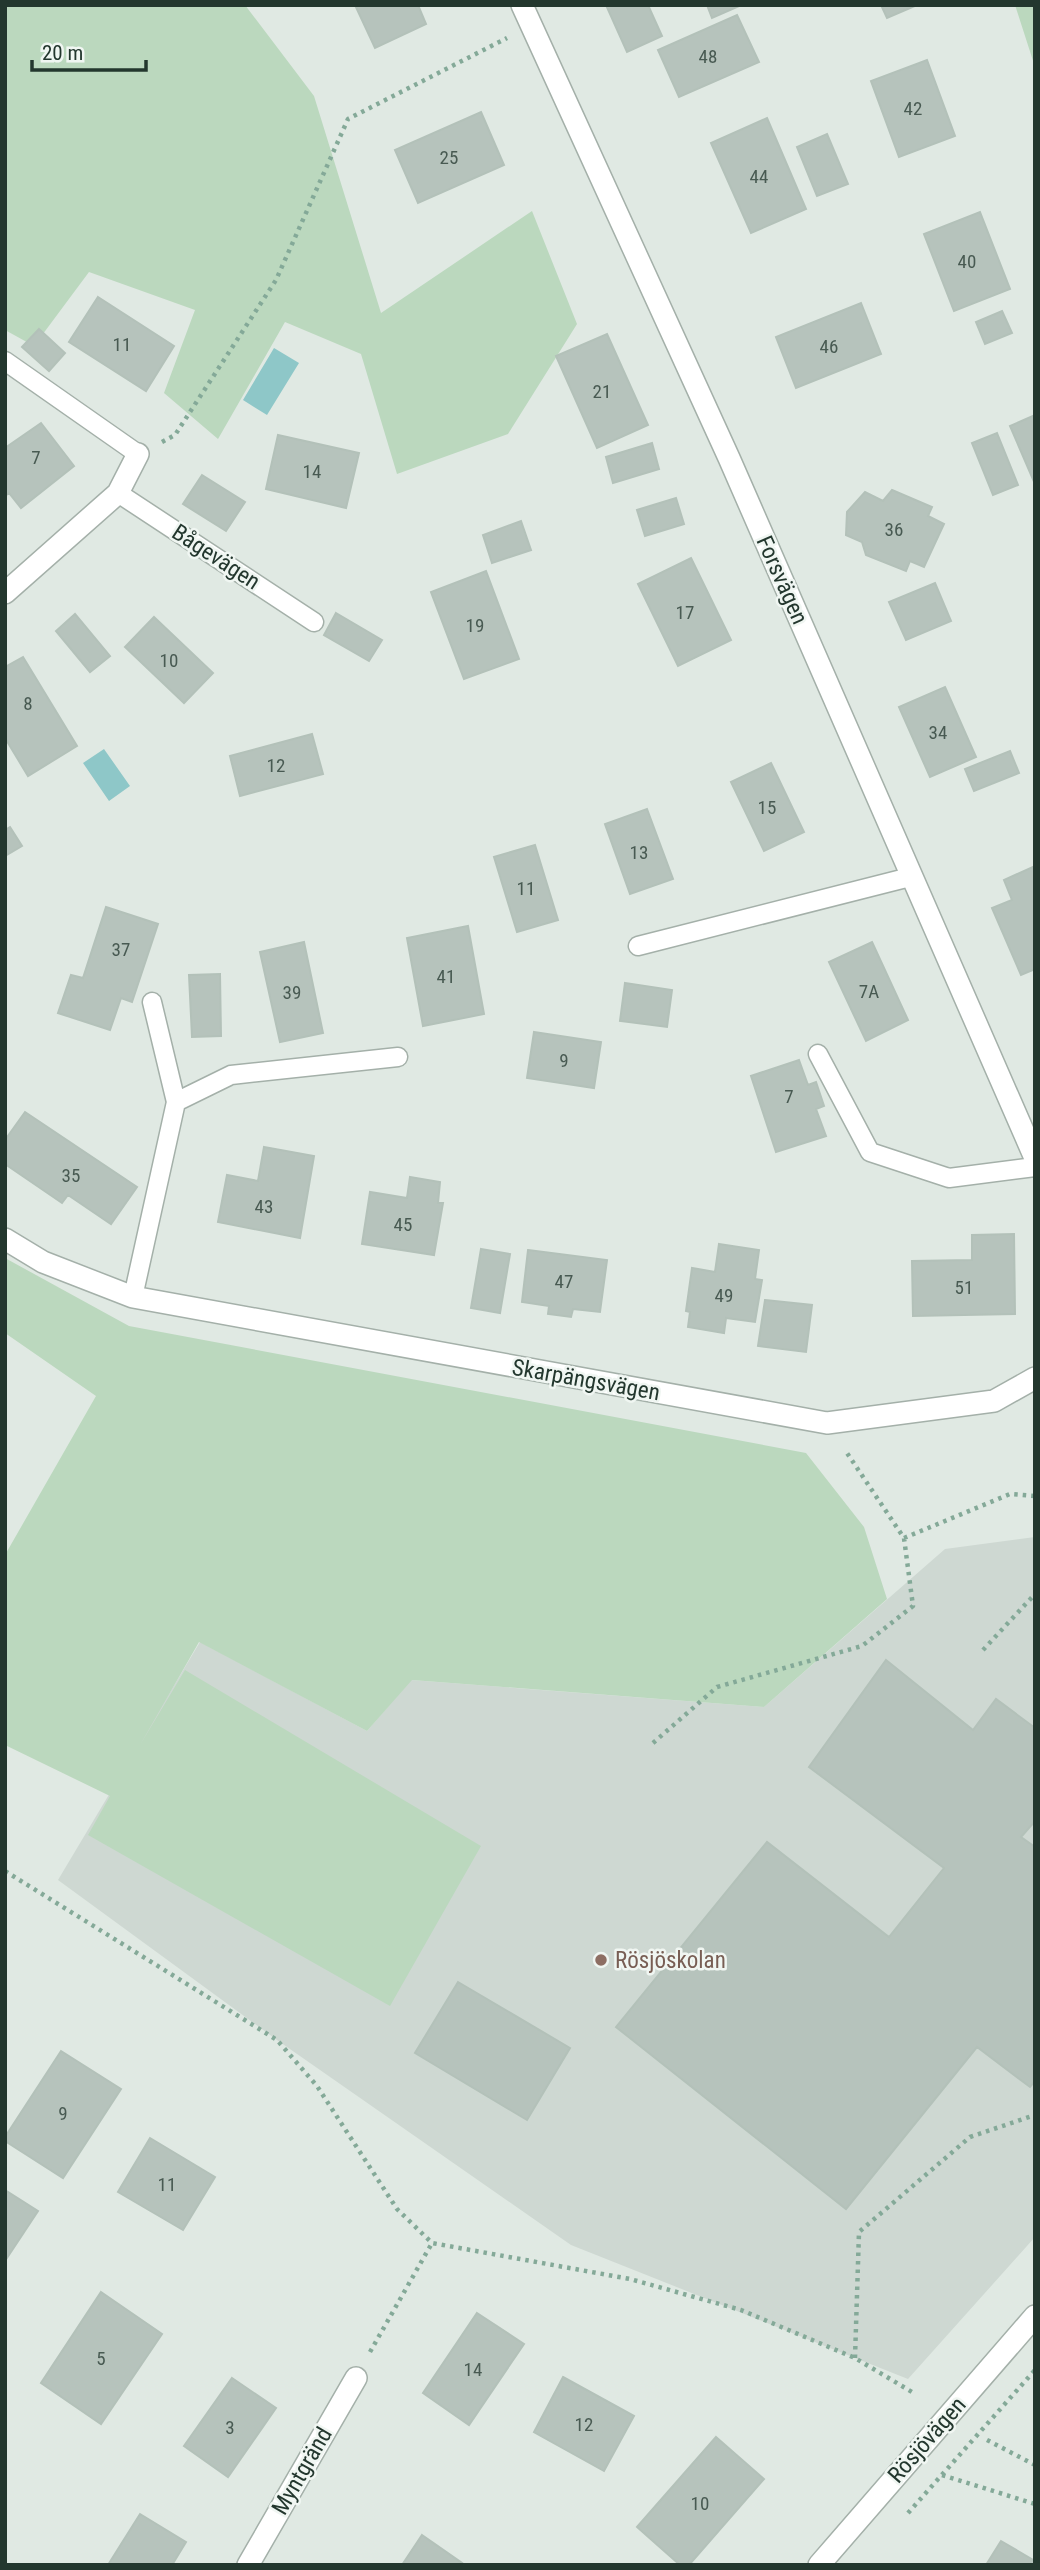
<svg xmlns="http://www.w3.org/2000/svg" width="1040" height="2570" font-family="'Roboto Condensed',sans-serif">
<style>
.built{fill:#ced8d2}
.green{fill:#bbd8be}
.water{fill:#8ec7c8}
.building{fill:#b6c3bc;stroke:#b3c1b9;stroke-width:2}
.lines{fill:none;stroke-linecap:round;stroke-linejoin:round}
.lane-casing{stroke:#a4b0a9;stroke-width:21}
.street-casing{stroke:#a4b0a9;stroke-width:24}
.path{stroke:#84a998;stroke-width:4.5;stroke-dasharray:3.5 5;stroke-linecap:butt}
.lane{stroke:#fff;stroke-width:18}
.street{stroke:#fff;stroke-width:21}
.education-dot{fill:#8d6e63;stroke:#f0f6f2;stroke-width:2.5}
.labels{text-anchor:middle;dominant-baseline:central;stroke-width:5;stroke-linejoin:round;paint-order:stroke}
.number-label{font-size:19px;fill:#485a52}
.street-label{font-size:23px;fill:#23372e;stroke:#f0f6f2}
.education-label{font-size:23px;fill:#785e54;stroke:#f0f6f2;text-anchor:start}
</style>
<rect width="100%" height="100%" fill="#e0e9e3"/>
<path class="built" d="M1035,1537V2237L908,2379L571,2245L277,2040L58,1880L200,1642L367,1731L411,1680L764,1707L945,1549Z"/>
<path class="green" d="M5,5H245L314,96L381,313L532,211L577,324L508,434L397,474L361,354L285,322L218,439L164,393L195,310L89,272L34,346L5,330Z
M1015,5H1035V67Z
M5,1258L129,1326L806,1453L864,1527L887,1599L764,1707L412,1680L367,1731L199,1642L140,1745L185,1670L481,1846L390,2006L88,1835L110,1796L5,1745V1555L96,1396L5,1333Z"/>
<path class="water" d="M274,348L299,363L267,415L243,400Z
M104,749L130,786L109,801L83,763Z"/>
<path class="building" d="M355,5H418L426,24L375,48Z
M606,5H648L662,36L627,52Z
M707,5H739V6L712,18Z
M881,5H917L887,18Z
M737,15L759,62L679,97L658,50Z
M927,60L955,136L899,157L871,81Z
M481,112L504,165L418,203L395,150Z
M767,118L806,209L751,233L711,143Z
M827,134L848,184L817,196L797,147Z
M980,212L1010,289L954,311L924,234Z
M98,297L174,346L146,391L69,342Z
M861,303L881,354L796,388L776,337Z
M1002,311L1012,333L985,344L976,322Z
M39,329L65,353L49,371L22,347Z
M607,334L648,425L597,448L556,356Z
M1035,415V484L1010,426Z
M41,423L74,466L21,508L9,493L5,496V448Z
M997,433L1018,485L993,495L972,443Z
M278,435L359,453L346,508L266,489Z
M652,443L659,469L613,483L606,457Z
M202,475L245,502L226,531L183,504Z
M892,490L932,507L928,516L944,524L924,567L910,561L906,571L866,555L862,542L846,535L847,512L865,492L883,501Z
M676,498L684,524L645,536L637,510Z
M521,521L531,550L492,563L483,535Z
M691,558L731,640L678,666L638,584Z
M486,571L519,659L464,679L431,592Z
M935,583L951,621L906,640L889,602Z
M336,613L382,640L369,661L324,635Z
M75,614L110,656L90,672L56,631Z
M154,617L213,673L184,703L125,647Z
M23,657L77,746L28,776L5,738V667Z
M945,687L976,757L930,777L899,707Z
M312,734L323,774L240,796L230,756Z
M1010,751L1019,773L974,791L965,769Z
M771,763L804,832L764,851L731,782Z
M647,809L673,879L630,894L605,824Z
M10,827L22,846L5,856V830Z
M535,845L558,920L517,932L494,857Z
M1035,866V969L1021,975L992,908L1012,900L1004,880Z
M106,907L158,924L132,1002L121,998L110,1030L58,1013L71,975L83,978Z
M468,926L484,1014L423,1026L407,938Z
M304,942L323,1033L280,1042L260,952Z
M872,942L908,1020L866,1041L829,962Z
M220,974L221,1036L192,1037L189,975Z
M625,983L672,990L667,1027L620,1021Z
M534,1032L601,1042L594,1088L527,1078Z
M799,1060L808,1085L816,1082L824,1106L816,1109L826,1136L776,1152L751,1076Z
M25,1112L137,1187L111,1224L68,1195L62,1203L5,1164V1140Z
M264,1147L314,1156L300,1238L218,1222L227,1175L258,1181Z
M410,1177L440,1182L438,1203H443L434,1255L362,1244L370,1192L407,1198Z
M1014,1234L1015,1314L913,1316L912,1261L972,1260V1235Z
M719,1244L759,1250L755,1279L762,1280L755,1322L726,1318L724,1333L688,1327L690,1312L686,1311L692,1268L715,1272Z
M481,1249L510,1254L500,1313L471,1308Z
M528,1250L607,1260L600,1312L573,1309L571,1317L548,1314L549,1306L522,1302Z
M765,1300L812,1305L806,1352L758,1346Z
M886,1660L973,1730L996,1699L1035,1728V1821L1021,1837L1035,1847V2081L1030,2087L977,2047L846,2209L616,2027L767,1842L889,1937L944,1868L809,1767Z
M458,1982L570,2048L527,2120L415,2053Z
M61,2051L121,2089L63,2178L5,2141V2137Z
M150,2138L215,2177L183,2230L118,2192Z
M5,2190L38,2211L5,2261Z
M101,2292L162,2334L101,2424L41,2383Z
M477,2313L524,2344L469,2425L423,2393Z
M563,2377L634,2416L604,2471L534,2432Z
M232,2378L276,2408L228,2477L184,2446Z
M716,2437L764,2479L689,2565H680L637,2527Z
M140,2514L186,2542L172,2565H108Z
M422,2535L462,2563L460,2565H402Z
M1001,2541L1035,2561V2565H986Z"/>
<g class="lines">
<g class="lane-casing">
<path id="lane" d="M5,361L138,454
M118,493L314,622
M638,946L910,877
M152,1002L176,1102
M818,1054L870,1152L949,1178L1035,1167
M133,1297L176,1102L231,1075L398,1057"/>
</g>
<g class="street-casing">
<path id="street" d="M522,5L729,458L1035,1158
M5,593L118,493L138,454
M5,1239L43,1262L133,1297L827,1423L994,1401L1035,1378
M248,2565L356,2378
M819,2565L1035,2316"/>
</g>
<path class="path" d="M162,442L175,435L276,280L348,119L507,38
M904,1538L1010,1494L1035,1496
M983,1650L1035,1594
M653,1743L717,1687L862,1646L913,1606L904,1538L845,1450
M5,1871L277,2040L317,2086L397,2209L432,2243L630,2279L741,2310L855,2358L912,2392
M370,2352L432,2243
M855,2358L859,2232L970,2137L1035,2115
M987,2440L1035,2465
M942,2475L1035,2504
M908,2513L1035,2370"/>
<use href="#lane" class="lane"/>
<use href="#street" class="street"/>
</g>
<circle class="education-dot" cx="601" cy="1960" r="7"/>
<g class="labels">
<g class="number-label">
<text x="708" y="56">48</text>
<text x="913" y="108">42</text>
<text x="449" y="157">25</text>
<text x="759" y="176">44</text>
<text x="967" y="261">40</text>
<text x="122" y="344">11</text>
<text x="829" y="346">46</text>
<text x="602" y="391">21</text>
<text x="36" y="457">7</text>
<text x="312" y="471">14</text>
<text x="894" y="529">36</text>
<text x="685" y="612">17</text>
<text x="475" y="625">19</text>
<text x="169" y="660">10</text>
<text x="28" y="703">8</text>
<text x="938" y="732">34</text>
<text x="276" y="765">12</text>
<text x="767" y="807">15</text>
<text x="639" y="852">13</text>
<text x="526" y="888">11</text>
<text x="121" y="949">37</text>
<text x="446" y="976">41</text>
<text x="869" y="991">7A</text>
<text x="292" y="992">39</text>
<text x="564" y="1060">9</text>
<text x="789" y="1096">7</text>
<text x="71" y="1175">35</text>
<text x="264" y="1206">43</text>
<text x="403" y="1224">45</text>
<text x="564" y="1281">47</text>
<text x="964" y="1287">51</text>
<text x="724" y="1295">49</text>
<text x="63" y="2113">9</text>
<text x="167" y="2184">11</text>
<text x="101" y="2358">5</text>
<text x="473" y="2369">14</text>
<text x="584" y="2424">12</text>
<text x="230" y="2427">3</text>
<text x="700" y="2503">10</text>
</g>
<g class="street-label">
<text transform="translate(216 557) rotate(33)">Bågevägen</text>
<text transform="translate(782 580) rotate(66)">Forsvägen</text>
<text transform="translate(586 1380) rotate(10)">Skarpängsvägen</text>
<text transform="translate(927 2440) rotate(-49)">Rösjövägen</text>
<text transform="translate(302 2471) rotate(-60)">Myntgränd</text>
</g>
<g class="education-label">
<text x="615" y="1960">Rösjöskolan</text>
</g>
</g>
<rect width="1040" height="2570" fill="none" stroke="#23372e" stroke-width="14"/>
<path d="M32 60v10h114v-10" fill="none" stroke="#23372e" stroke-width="3.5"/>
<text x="42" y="60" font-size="21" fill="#23372e" stroke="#f0f6f2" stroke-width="5" paint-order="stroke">20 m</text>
</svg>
